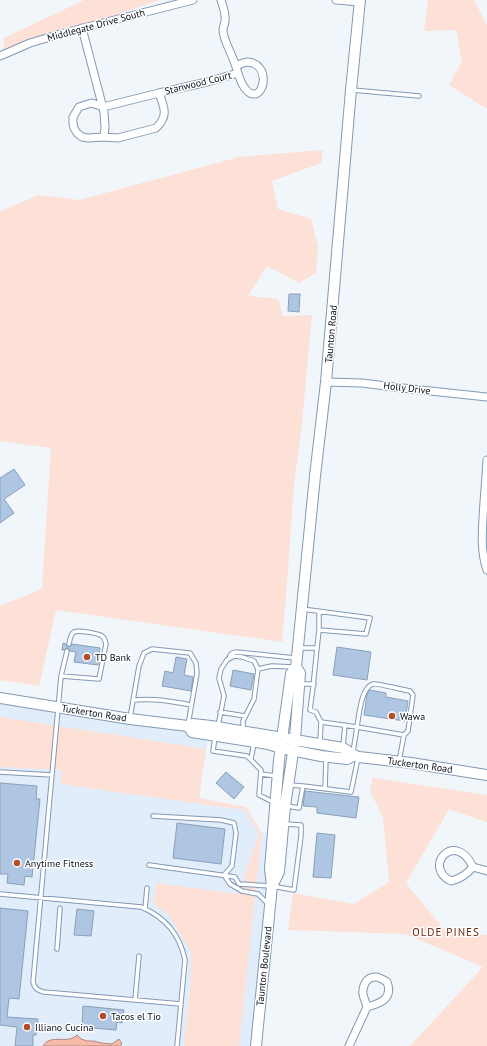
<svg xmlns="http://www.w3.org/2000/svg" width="487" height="1046" font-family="'PT Sans',sans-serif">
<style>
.built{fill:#e1edfb}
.green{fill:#fde0d6}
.water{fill:#f6bca9;stroke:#ae887d}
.building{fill:#aec6e1;stroke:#89a0ba}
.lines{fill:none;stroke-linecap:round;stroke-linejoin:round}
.lane-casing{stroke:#8299b3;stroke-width:5.5}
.street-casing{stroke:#8299b3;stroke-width:9}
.secondary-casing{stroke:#8299b3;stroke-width:12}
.lane{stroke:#fff;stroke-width:3.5}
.street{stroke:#fff;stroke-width:7}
.secondary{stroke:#fff;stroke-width:10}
.poi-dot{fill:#b44c27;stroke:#fff;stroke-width:1.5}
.labels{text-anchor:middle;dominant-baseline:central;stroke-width:3;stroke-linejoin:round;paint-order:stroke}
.street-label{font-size:10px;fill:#060e17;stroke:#fff}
.poi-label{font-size:10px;fill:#060e17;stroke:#fff;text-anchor:start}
.neighbourhood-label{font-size:11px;letter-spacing:1px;fill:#67260e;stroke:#fff}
</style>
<rect width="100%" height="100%" fill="#f1f6fb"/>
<path class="built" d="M0,698L208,734L206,749L199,798L246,807L262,833L278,834L256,1046H0Z"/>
<path class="green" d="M84,0H160L3,53L4,38Z
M428,0H474L487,25V109L449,85L462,61L456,30L424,31Z
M323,150L321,163L272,181L278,209L311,219L318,247L316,273L299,283L267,266L248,296L278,299L283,316L312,315L301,433L294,483L288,570L282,642L56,610L39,686L0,680V606L42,589L51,448L0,441V211L39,195L79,200L239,157Z
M0,717L206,749L199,798L246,807L262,833L239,1046H184L190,990L191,951L167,912L153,904L156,883L238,894L259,834L245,810L60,784L62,770L0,767Z
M373,778L487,795V822L449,809L406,883L446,932L487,935V1046H410L483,967L405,934L288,930L293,893L354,904L389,882L383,817L370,791Z"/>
<path class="water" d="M77,1035L81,1039L87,1041H94L101,1043L112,1044L119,1039L122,1044L120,1046H43C51,1033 67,1045 77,1035Z"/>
<path class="building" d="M289,294H300L299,312L288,311Z
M14,469L25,485L4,499L14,513L0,523V478Z
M63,643L66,644L67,646L69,647L71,646L72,644L100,648L98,665L74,662L76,652L70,651L69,649L67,648L65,649L64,650H62Z
M337,647L371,652L367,680L333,675Z
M176,657L187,659L184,675L193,677L191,691L162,686L165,671L173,673Z
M233,670L254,674L251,690L230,686Z
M370,690L386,693V697L408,701L405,721L364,715L367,695Z
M226,772L244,787L234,799L216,783Z
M0,783L37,786L36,799H40L32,877L25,876L24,885L7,883L8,874H0Z
M305,791L359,797L356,818L317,813V807L303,806Z
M177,823L225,829L221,864L173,858Z
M317,833L335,835L331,878L313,877Z
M0,908L28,911L19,999L9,998L7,1017L38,1019L36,1035H33V1046H15L17,1027L0,1025Z
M77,909L94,911L91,936L74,935Z
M83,1006L124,1010L122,1023L117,1022L116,1030L82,1027Z"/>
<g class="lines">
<g class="lane-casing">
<path id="lane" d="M352,90L419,96
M319,612V630
M69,644C70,640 70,635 74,632C78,630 98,633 102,636C105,638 105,641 106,644L99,679L61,676L33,982C34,987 38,991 44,992L181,1004
M299,648H317L319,630L366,634L370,618L302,609
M317,648L313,687L310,710L316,712L321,722L320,743
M229,659C230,654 231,653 236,652L295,658
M258,669L272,666L293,667
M61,676L67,651
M301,684H314
M133,700C154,698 170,701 191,705
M220,712L245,716
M130,718L139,666L144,653L152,649L190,653L196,663L197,673L188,725
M321,722L357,727C359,716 361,687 373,684C377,683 403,690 410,691L413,695L408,731L404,735
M218,726L224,696L219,678L221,669L227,660L234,656L242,657L254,661L258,669L254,699L243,721V730
M215,737L213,751L247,756L261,770L259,795L273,802
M343,746L345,725
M353,752L357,727L404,735L399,761
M251,759L254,743
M0,772L52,775
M261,774L276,776
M289,785L303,786L351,792L358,758
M325,789L326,758
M287,806L299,808L303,786
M153,816L221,820L234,823L236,833L232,866L224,875
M149,865L235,877L239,884L272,886L294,890L301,836V825L285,824
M224,875L230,884L242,891L258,894L268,904
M0,894L141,907C165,917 180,935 185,960L177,1046
M145,909L147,888
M57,949L60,908
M135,1000L139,956"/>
</g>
<g class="street-casing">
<path id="street" d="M221,0C223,7 226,13 225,21C225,24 223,27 223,30C223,40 232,54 235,64C238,72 239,80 244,87C246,90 249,94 253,94C265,96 270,64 248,62C244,62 240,64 236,66
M336,0L360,2
M82,28L104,112L105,127L104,137
M0,56L30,43L60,34L193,0
M159,93C164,107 169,116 156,128L118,138L104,137L88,138L82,137L77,133L74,128L73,123V117L79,107L85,105L92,103L103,107Z
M159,93L207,82L238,73
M326,382L362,383L402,388L487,397
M487,460C486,479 484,499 483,518C482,536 481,553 487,570
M473,867C467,874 461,879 451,881C422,867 455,829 473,867L487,871
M349,1046L367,1007C366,1003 364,999 363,994C362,987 366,977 375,977C379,977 384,980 387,982C393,998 382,1003 367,1007"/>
</g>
<g class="secondary-casing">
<path id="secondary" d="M0,698L130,719L188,726L193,724L211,726L343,748C349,751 351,755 359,757L411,763L487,775
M188,726L192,732L268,744L281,748L321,756L347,759L353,756
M272,886L279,872L285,806L295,739L300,673L296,667
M256,1046L272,886L270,869L279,760L291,674L296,667L315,476L326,382L351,90L360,0"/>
</g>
<use href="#lane" class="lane"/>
<use href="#street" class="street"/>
<use href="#secondary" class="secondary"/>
</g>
<g class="poi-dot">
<circle cx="87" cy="657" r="4"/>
<circle cx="392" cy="716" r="4"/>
<circle cx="17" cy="863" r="4"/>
<circle cx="103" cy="1016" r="4"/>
<circle cx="27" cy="1027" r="4"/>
</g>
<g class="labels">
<g class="street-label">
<text transform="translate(96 25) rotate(-15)">Middlegate Drive South</text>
<text transform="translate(198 83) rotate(-14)">Stanwood Court</text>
<text transform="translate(331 334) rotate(-85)">Taunton Road</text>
<text transform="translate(407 388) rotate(7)">Holly Drive</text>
<text transform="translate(94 713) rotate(9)">Tuckerton Road</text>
<text transform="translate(420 765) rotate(8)">Tuckerton Road</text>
<text transform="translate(264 966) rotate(-84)">Taunton Boulevard</text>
</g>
<g class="poi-label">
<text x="95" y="657">TD Bank</text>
<text x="400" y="716">Wawa</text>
<text x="25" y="863">Anytime Fitness</text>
<text x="111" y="1016">Tacos el Tio</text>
<text x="35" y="1027">Illiano Cucina</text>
</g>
<g class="neighbourhood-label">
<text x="446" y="932">OLDE PINES</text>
</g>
</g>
</svg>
